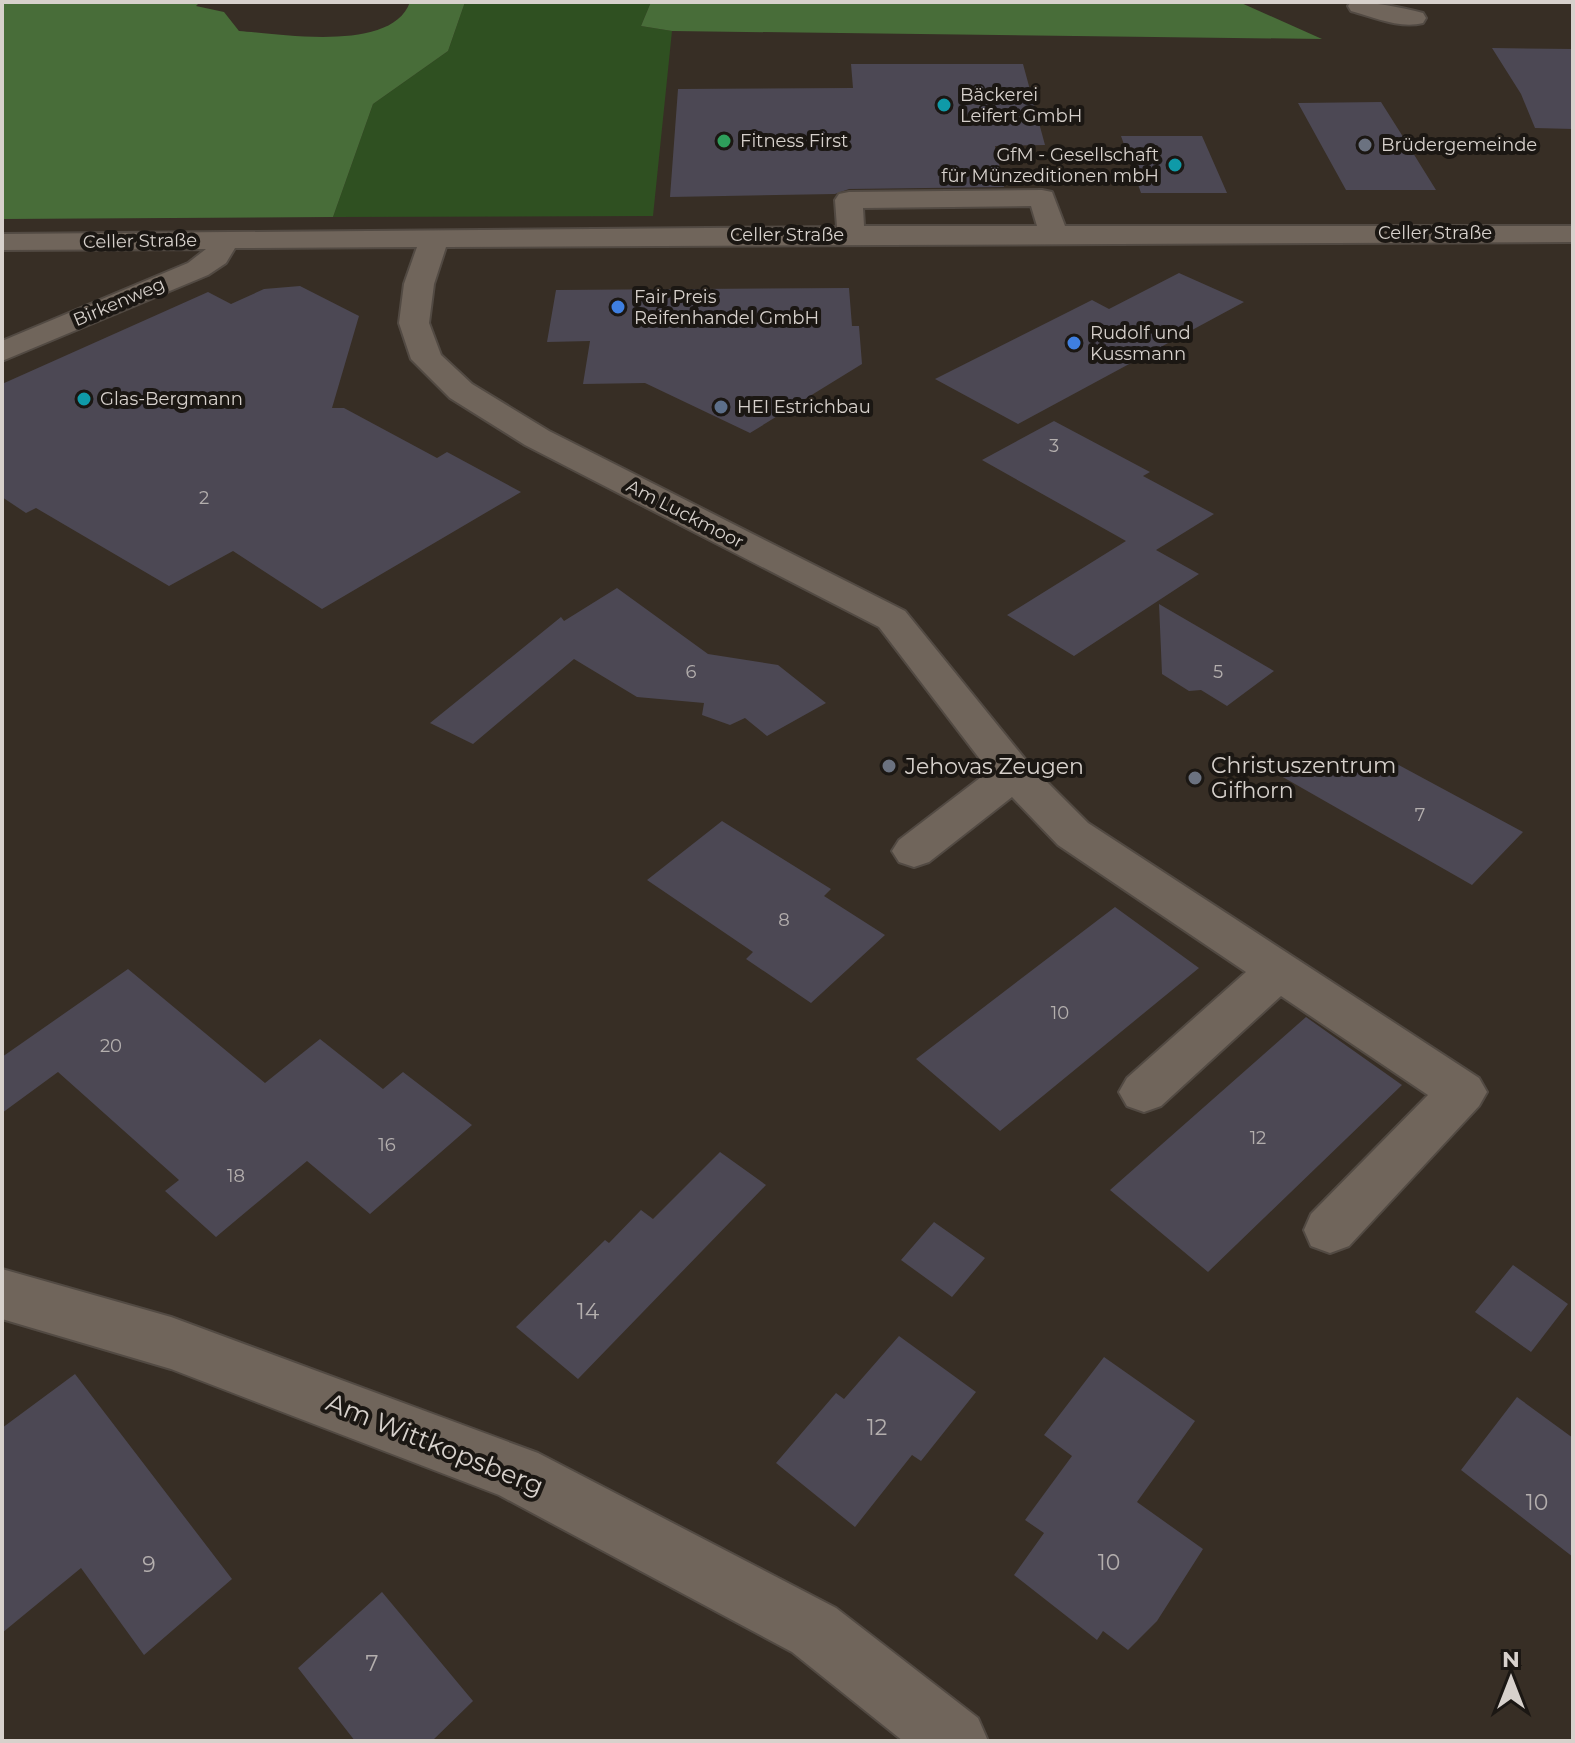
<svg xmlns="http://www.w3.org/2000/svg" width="1575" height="1743" font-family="Montserrat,sans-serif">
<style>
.green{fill:#2f5021}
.forest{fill:#486d39}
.building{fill:#4c4854}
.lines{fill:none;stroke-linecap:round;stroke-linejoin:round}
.minor-casing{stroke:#524a43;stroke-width:4}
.minor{fill:#70655b;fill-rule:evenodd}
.culture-dot{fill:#0f9aa8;stroke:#1b1713;stroke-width:3}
.leisure-dot{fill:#2e9e5b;stroke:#1b1713;stroke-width:3}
.worship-dot{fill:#6b7280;stroke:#1b1713;stroke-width:3}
.shop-dot{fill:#3f7fe0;stroke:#1b1713;stroke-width:3}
.service-dot{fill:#5c6f8a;stroke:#1b1713;stroke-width:3}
.labels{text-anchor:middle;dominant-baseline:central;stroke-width:8;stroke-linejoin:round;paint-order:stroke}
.far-poi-label{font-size:18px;fill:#d7d1cc;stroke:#1b1713;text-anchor:start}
.far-street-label{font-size:18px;fill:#d7d1cc;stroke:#1b1713}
.number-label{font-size:18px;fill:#b4afae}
.poi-label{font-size:22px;fill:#d7d1cc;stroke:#1b1713;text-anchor:start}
.near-number-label{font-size:22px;fill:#b4afae}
.near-street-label{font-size:26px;fill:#d7d1cc;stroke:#1b1713}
</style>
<rect width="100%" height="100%" fill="#372e25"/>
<path class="green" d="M465,2H651L641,26L672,31L653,216L333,217L373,104L448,51Z"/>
<path class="forest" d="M2,2H200L196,6L224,12L239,31C281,34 392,53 410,2H465L448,51L373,104L333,217L2,219Z
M651,2H1239L1322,39L672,31L641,26Z"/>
<path class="building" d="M1492,48L1573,49V129L1535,128L1521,94Z
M851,64H1023L1045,145L995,146L1004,187L849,189L835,194L670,197L678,89L853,88Z
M1381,102L1400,132L1436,190H1346L1298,103Z
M1121,136H1202L1227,193H1141Z
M1179,273L1244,302L1018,424L935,379L1092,300L1109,309Z
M300,286L359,316L332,408H344L437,458L447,452L521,492L322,609L233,551L169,586L36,508L26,513L2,497V384L208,292L231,304L264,289Z
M849,288L852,326H859L862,364L750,433L645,383L583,384L590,341L547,342L556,290Z
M1054,421L1150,472L1143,476L1214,514L1156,550L1199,574L1074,656L1007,615L1126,541L982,460Z
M617,588L708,654L778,665L826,703L767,736L745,718L730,725L702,715L704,703L637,697L574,659L473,744L430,723L561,617L564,621Z
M1159,604L1274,671L1227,706L1201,690L1189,691L1162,674Z
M1258,763H1395L1523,832L1472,885Z
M722,821L831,889L824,896L885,935L811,1003L746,959L753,952L647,880Z
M1115,907L1199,968L1000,1131L916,1059Z
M128,969L265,1083L320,1039L383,1089L403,1072L472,1125L370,1214L307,1161L216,1237L165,1191L179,1180L58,1072L2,1113V1057Z
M1306,1017L1402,1085L1208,1272L1110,1190Z
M720,1152L766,1185L578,1379L516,1327L605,1240L609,1243L641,1210L653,1219Z
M934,1222L985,1258L952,1297L901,1260Z
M1513,1265L1568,1304L1531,1352L1475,1312Z
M899,1336L976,1392L921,1461L912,1455L855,1527L776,1463L836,1393L844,1399Z
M1104,1357L1195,1421L1137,1502L1203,1549L1157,1621L1128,1650L1103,1631L1097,1640L1014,1575L1044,1533L1025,1520L1072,1456L1044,1435Z
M75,1374L232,1579L144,1655L81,1568L2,1633V1428Z
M1517,1397L1573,1438V1557L1461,1470Z
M382,1592L473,1701L432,1741H355L298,1668Z"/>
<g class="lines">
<g class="minor-casing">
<path id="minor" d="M1351,2C1374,2 1400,7 1423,13L1426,18L1423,23C1399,29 1374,17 1351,11L1348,6Z
M1042,190L1052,192L1065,226H1573V242L446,247L434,284L429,323L441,355L472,384L549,431L905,611L1029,764L1088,823L1479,1078L1487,1092L1479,1106L1349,1246L1330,1253L1311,1246L1304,1230L1311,1214L1428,1095L1281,996L1161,1106L1144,1112L1127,1106L1119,1092L1127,1078L1246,972L1058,845L1012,797L929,862L914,867L899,862L892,851L899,840L989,771L879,627L525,445L450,398L411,359L399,323L404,284L417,247L235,248L226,263L208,275L2,361V341L188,263L206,249L2,250V234L837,227L835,200L839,194L849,192ZM1031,206L1037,226H864L863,208Z
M2,1269L171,1317L538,1453L836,1608L978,1718L988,1741H903L792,1652L499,1495L171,1369L2,1319Z"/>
</g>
<use href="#minor" class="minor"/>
</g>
<g class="culture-dot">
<circle cx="944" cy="105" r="8"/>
<circle cx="1175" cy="165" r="8"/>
<circle cx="84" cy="399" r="8"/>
</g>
<circle class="leisure-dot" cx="724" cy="141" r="8"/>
<g class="worship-dot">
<circle cx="1365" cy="145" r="8"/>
<circle cx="889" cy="766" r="8"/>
<circle cx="1195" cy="778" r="8"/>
</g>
<g class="shop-dot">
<circle cx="618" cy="307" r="8"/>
<circle cx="1074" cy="343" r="8"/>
</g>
<circle class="service-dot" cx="721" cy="407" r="8"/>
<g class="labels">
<g class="far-poi-label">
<text x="960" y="95">Bäckerei<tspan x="960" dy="21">Leifert GmbH</tspan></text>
<text x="740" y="141">Fitness First</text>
<text x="1381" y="145">Brüdergemeinde</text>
<text x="1159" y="155" text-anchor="end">GfM - Gesellschaft<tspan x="1159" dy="21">für Münzeditionen mbH</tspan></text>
<text x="634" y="297">Fair Preis<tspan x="634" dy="21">Reifenhandel GmbH</tspan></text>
<text x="1090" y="333">Rudolf und<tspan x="1090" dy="21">Kussmann</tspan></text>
<text x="100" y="399">Glas-Bergmann</text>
<text x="737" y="407">HEI Estrichbau</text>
</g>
<g class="far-street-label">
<text x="1435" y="233">Celler Straße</text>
<text x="787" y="235">Celler Straße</text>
<text transform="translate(140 241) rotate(-1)">Celler Straße</text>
<text transform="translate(119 302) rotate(-23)">Birkenweg</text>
<text transform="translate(685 514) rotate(27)">Am Luckmoor</text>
</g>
<g class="number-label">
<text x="1054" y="446">3</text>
<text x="204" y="498">2</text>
<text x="691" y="672">6</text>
<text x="1218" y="672">5</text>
<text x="1420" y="815">7</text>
<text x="784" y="920">8</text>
<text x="1060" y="1013">10</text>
<text x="111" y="1046">20</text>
<text x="1258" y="1138">12</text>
<text x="387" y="1145">16</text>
<text x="236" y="1176">18</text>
</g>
<g class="poi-label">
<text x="1211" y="765">Christuszentrum<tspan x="1211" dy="25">Gifhorn</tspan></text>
<text x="905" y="766">Jehovas Zeugen</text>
</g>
<g class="near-number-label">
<text x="588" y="1311">14</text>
<text x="877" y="1427">12</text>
<text x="1537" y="1502">10</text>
<text x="1109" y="1562">10</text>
<text x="149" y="1564">9</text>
<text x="372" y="1663">7</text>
</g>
<g class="near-street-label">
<text transform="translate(435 1444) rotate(22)">Am Wittkopsberg</text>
</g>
</g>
<rect width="1575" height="1743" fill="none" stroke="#d7d1cc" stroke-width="8"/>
<g transform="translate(1511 1679)" stroke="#1b1713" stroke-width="6" paint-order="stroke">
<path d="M0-6L14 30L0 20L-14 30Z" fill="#d7d1cc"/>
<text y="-12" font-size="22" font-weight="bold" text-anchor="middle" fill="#d7d1cc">N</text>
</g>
</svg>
